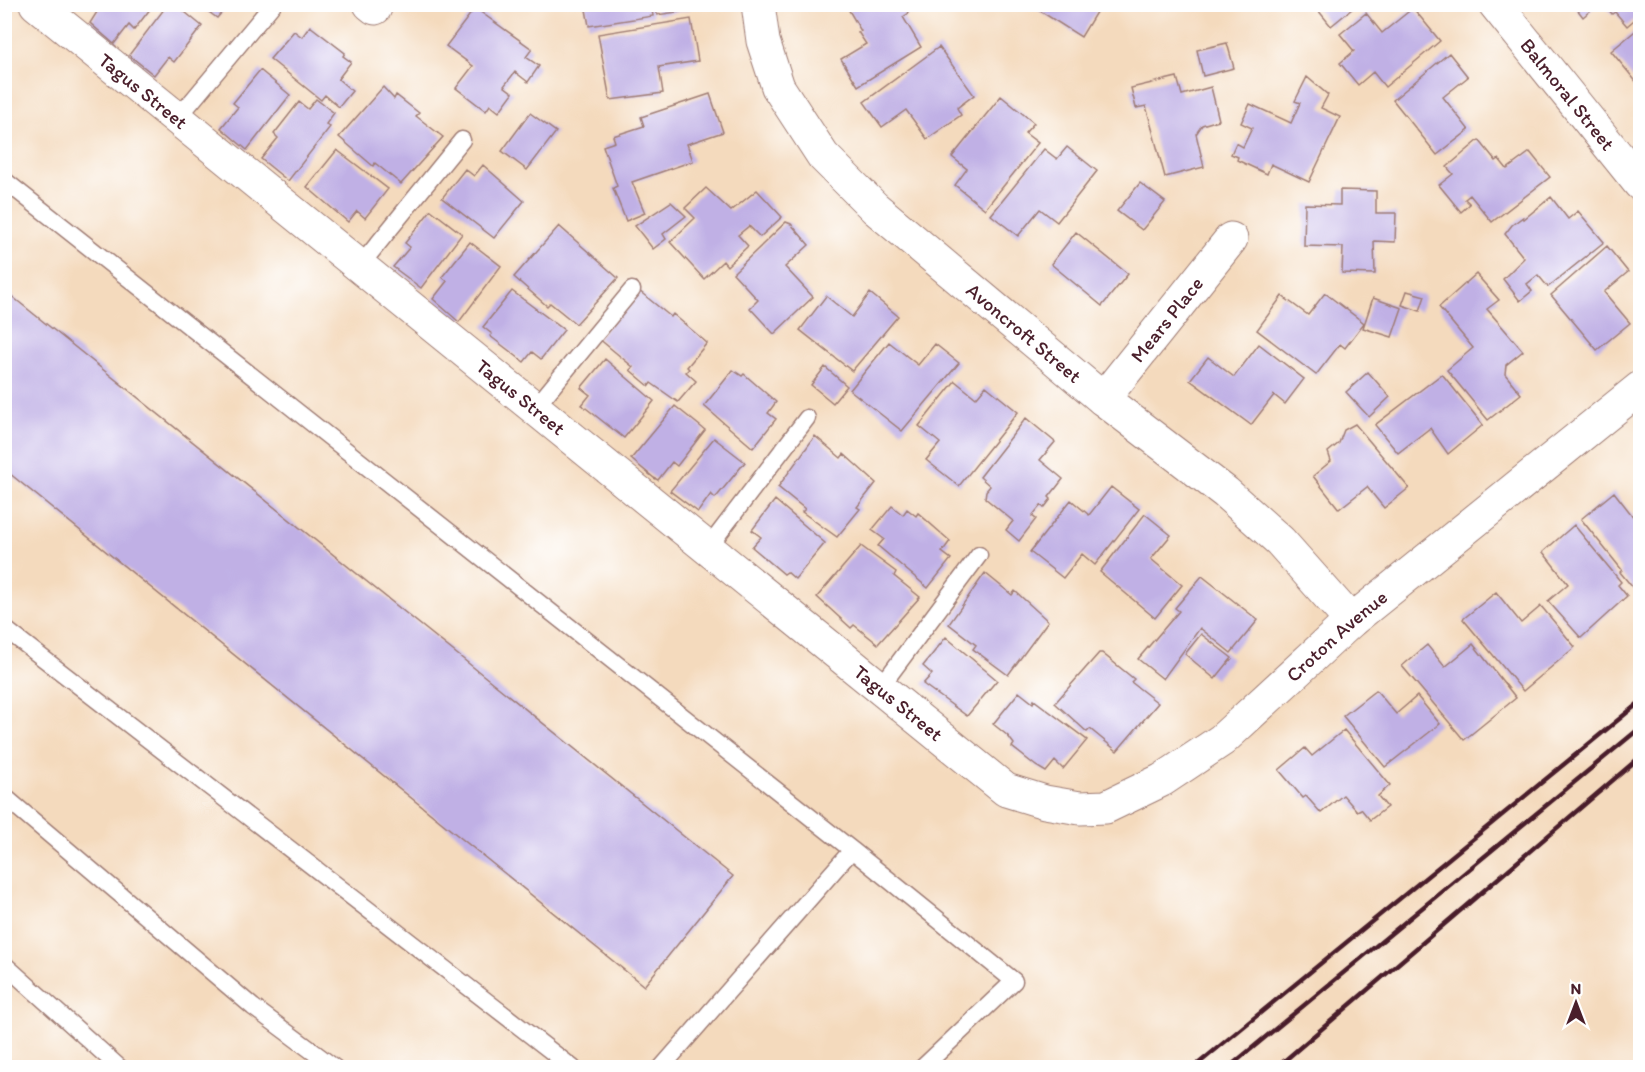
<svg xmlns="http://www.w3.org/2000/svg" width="1645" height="1072" font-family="Itim,sans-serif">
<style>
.building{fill:#c0b0e5}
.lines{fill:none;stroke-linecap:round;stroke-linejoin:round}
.lane-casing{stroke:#9f7c74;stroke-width:19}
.street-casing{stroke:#9f7c74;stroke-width:35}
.lane{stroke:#fff;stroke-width:16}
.street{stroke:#fff;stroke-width:33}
.rail{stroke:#4a1f2b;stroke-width:4.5}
.labels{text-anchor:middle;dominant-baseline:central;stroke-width:4.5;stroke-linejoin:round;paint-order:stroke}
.street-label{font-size:20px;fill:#4a1f2b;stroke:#fff}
</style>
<rect width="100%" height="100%" fill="#fff"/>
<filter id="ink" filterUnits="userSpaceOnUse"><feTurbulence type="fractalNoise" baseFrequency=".0167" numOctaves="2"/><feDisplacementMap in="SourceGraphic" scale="12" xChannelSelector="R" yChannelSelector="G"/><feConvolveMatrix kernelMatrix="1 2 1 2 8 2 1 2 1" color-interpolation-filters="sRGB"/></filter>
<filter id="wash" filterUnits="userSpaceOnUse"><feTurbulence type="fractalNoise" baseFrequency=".008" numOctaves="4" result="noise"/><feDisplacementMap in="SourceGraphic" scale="24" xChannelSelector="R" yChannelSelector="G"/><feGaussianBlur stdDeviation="1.35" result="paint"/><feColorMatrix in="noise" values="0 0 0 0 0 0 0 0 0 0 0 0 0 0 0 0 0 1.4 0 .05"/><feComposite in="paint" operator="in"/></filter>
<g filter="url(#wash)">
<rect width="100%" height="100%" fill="#f4dabd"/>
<g id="blocks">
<path class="building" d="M102,4H154L134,30L129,25L114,44L90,23Z
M168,4H175L202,26L174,62L168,57L154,75L129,55Z
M198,4H229L217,18Z
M585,4H651L653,16L589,26Z
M656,4H689L690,10L657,15Z
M852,4H905L909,13L903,17L921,47L858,86L841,59L866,44L858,32L861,31L847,7Z
M1029,4H1101L1081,37Z
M1313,4H1358L1331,26Z
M1573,4H1598L1583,17Z
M1604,4H1640V15L1627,26L1615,12L1612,14Z
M475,8L532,49L526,57L539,66L528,82L515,72L504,86L513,93L499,112L490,105L486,111L456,88L473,66L446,46Z
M1413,8L1440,41L1385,87L1373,72L1358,85L1340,63L1354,51L1340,34L1366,13L1382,33Z
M691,19L698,61L659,67L663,93L610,100L598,34Z
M310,26L345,53L343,56L351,62L338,79L352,91L339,107L325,95L321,100L270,59L294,31L302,37Z
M1640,27V82L1638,84L1611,51Z
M1227,43L1234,68L1203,76L1197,50Z
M939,47L974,95L957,108L961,115L927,139L906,110L882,127L864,102Z
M1449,53L1468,77L1443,97L1469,130L1437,155L1393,100Z
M260,70L290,95L247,150L221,128L238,107L233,103Z
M1177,77L1182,95L1211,87L1219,120L1202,125L1196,134L1204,167L1165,177L1146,106L1136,108L1131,88Z
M1307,77L1328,95L1321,108L1340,117L1309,182L1271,164L1267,174L1237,160L1238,157L1231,154L1236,143L1243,147L1252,128L1241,123L1250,104L1291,123L1300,103L1295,101Z
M383,87L394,99L396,95L419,113L416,116L443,137L401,184L375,163L373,166L339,137Z
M710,94L723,132L687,144L693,161L632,182L645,213L626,221L613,188L617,186L603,146L615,142L613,136L644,126L641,117Z
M1001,96L1034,123L1025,133L1038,143L985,209L955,185L967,169L952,157Z
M316,99L334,113L326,124L330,127L288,181L261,159L278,138L274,134L299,102L308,109Z
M530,113L556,132L527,170L502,151Z
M1479,140L1496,161L1499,159L1507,169L1530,152L1550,177L1492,222L1470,195L1465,199L1470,204L1461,212L1439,185L1453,174L1447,167Z
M1067,147L1097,171L1057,222L1040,209L1018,236L991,215L1044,149L1057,159Z
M337,150L388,189L365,218L357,211L348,222L307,187Z
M483,165L524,201L494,238L442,198L465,169L474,176Z
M1140,183L1165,202L1142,230L1117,211Z
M706,188L731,211L757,190L782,217L760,237L749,226L738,235L748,246L727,266L723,261L704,279L670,242L695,218L685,208Z
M1340,190L1376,191V213H1396L1395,242L1374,241L1375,274L1342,273L1343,247L1304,246L1305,204L1340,205Z
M1551,197L1568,219L1578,211L1604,242L1548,287L1538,275L1527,284L1532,291L1520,301L1503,279L1524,258L1505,234L1512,225L1523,217L1524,219Z
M671,202L686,216L663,234L666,239L653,249L635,226Z
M431,210L462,234L421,288L393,267L410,247L405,243Z
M786,222L791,224L809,245L785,267L813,297L774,334L750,308L758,300L733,273Z
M559,226L618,278L576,324L550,303L547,306L514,277Z
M1076,232L1128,274L1102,306L1051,264Z
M470,242L501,266L459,322L433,299L447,281L442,277Z
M1607,246L1628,272L1604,292L1630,323L1597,350L1551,295Z
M1476,274L1499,300L1487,309L1523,351L1506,365L1505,374L1521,394L1488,420L1447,370L1473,348L1439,307Z
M4,290L733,876L644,986L4,469Z
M638,290L671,317L673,314L707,343L687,367L689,369L686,372L696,381L678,402L651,383L649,386L630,370L633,367L598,338Z
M512,291L564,330L541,359L532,352L524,362L490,336L492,334L483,327Z
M1407,291L1425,296L1420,311L1402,305Z
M870,293L898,316L852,371L800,330L826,296L852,317Z
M1325,293L1364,323L1345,348L1340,344L1316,375L1257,330L1282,296L1308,315Z
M1373,298L1402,308L1392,337L1363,328Z
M889,342L918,365L935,344L959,363L902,431L850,390Z
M1259,344L1304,379L1285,404L1274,395L1251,425L1190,380L1208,357L1234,377Z
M605,359L654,401L624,438L582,405L590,395L581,388Z
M825,367L847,386L833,403L811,385Z
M733,370L742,376L744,374L776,402L768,413L776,419L753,448L704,406Z
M1368,372L1390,397L1369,417L1346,392Z
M1442,374L1483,425L1448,454L1430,428L1398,453L1375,425Z
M955,381L976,398L986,386L1018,412L959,486L926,460L940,443L919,426Z
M675,406L705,430L677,466L672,462L658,480L654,478L631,459Z
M1026,418L1055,442L1040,460L1063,479L1049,497L1051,499L1044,508L1041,505L1032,516L1036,519L1019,541L1006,530L1013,521L985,498L986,491L990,486L980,477Z
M1355,424L1409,488L1384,508L1367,487L1339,509L1313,476L1331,461L1328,452L1339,443L1344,430Z
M815,436L841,458L844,454L876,483L857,507L860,509L837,537L802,512L805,509L778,487Z
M714,438L745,462L718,495L715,498L711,494L698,512L670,491Z
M1111,487L1139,509L1095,565L1082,554L1063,578L1030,552L1071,500L1089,515Z
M1614,492L1635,519L1640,520V587L1638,584L1633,588L1620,572L1622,570L1581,519Z
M775,500L825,543L795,579L787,572L784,574L752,547L761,537L752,530Z
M892,506L903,515L907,509L916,516L918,513L950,541L942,552L951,559L928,588L878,546L884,539L872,530Z
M1145,514L1171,535L1151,559L1182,585L1155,618L1100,572Z
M1574,525L1621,582L1618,585L1627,596L1581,638L1548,601L1568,584L1543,552Z
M861,546L896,572L894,576L920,597L878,644L854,625L851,628L817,597Z
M985,573L1012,595L1015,591L1048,621L1008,675L973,649L976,645L949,624Z
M1202,576L1258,620L1231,653L1200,628L1163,679L1138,659L1179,611L1175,608Z
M1496,592L1521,623L1541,606L1575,647L1523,691L1463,619Z
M1201,634L1232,658L1215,679L1185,654Z
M946,637L997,680L967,716L923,684L932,674L923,666Z
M1473,644L1516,698L1464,740L1402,666L1427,645L1445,667Z
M1099,653H1102L1134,679L1131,682L1158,703L1117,751L1090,729L1087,732L1055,703Z
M1376,690L1396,714L1417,696L1440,724L1385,767L1343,716Z
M1019,692L1033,703L1034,700L1087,740L1063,769L1055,761L1046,772L1036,766L1012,747L1014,744L1008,736L993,724Z
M1344,730L1390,785L1378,796L1387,807L1370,820L1361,809L1357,811L1343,795L1321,813L1306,796L1303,798L1279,770L1305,748L1312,756Z"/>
</g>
</g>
<g filter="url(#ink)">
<use href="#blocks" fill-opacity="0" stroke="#9f7c74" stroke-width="1.5"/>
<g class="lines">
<g class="lane-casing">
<path id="lane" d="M177,119L273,4
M4,180L852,850L661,1068
M359,267L462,140
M534,409L632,290
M707,549L807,418
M4,628L573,1068
M879,689L979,555
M4,796L253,1007L335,1068
M852,850L1014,981L922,1068
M4,964L120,1068"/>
</g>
<g class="street-casing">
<g id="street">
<path id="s1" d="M36,4L1006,790L1045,802L1080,808L1106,807L1162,780L1222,740L1351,621L1640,388"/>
<path d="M370,4L375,8"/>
<path id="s2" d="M758,4L763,41L778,87L823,156L875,208L1103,399L1225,492L1280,541L1351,621"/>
<path id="s3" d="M1495,4L1640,184"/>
<path id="s4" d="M1103,399L1231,239"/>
</g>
</g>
<use href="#lane" class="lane"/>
<use href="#street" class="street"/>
<path class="rail" d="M1193,1068L1640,702
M1228,1068L1640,728
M1276,1068L1640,757"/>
</g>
</g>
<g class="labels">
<g class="street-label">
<text stroke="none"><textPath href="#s1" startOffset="138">Tagus Street</textPath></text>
<text stroke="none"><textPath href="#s3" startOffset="116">Balmoral Street</textPath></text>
<text stroke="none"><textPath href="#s4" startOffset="102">Mears Place</textPath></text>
<text stroke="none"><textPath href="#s2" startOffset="436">Avoncroft Street</textPath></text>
<text stroke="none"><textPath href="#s1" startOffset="624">Tagus Street</textPath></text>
<text stroke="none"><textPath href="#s1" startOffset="1640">Croton Avenue</textPath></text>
<text stroke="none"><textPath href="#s1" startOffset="1110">Tagus Street</textPath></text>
</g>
</g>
<rect width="1645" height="1072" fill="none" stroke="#fff" stroke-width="24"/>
<g transform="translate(1576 1003)" stroke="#ffffff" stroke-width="4.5" paint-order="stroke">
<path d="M0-4.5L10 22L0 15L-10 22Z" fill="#4a1f2b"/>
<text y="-9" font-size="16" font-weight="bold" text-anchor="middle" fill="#4a1f2b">N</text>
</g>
</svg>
